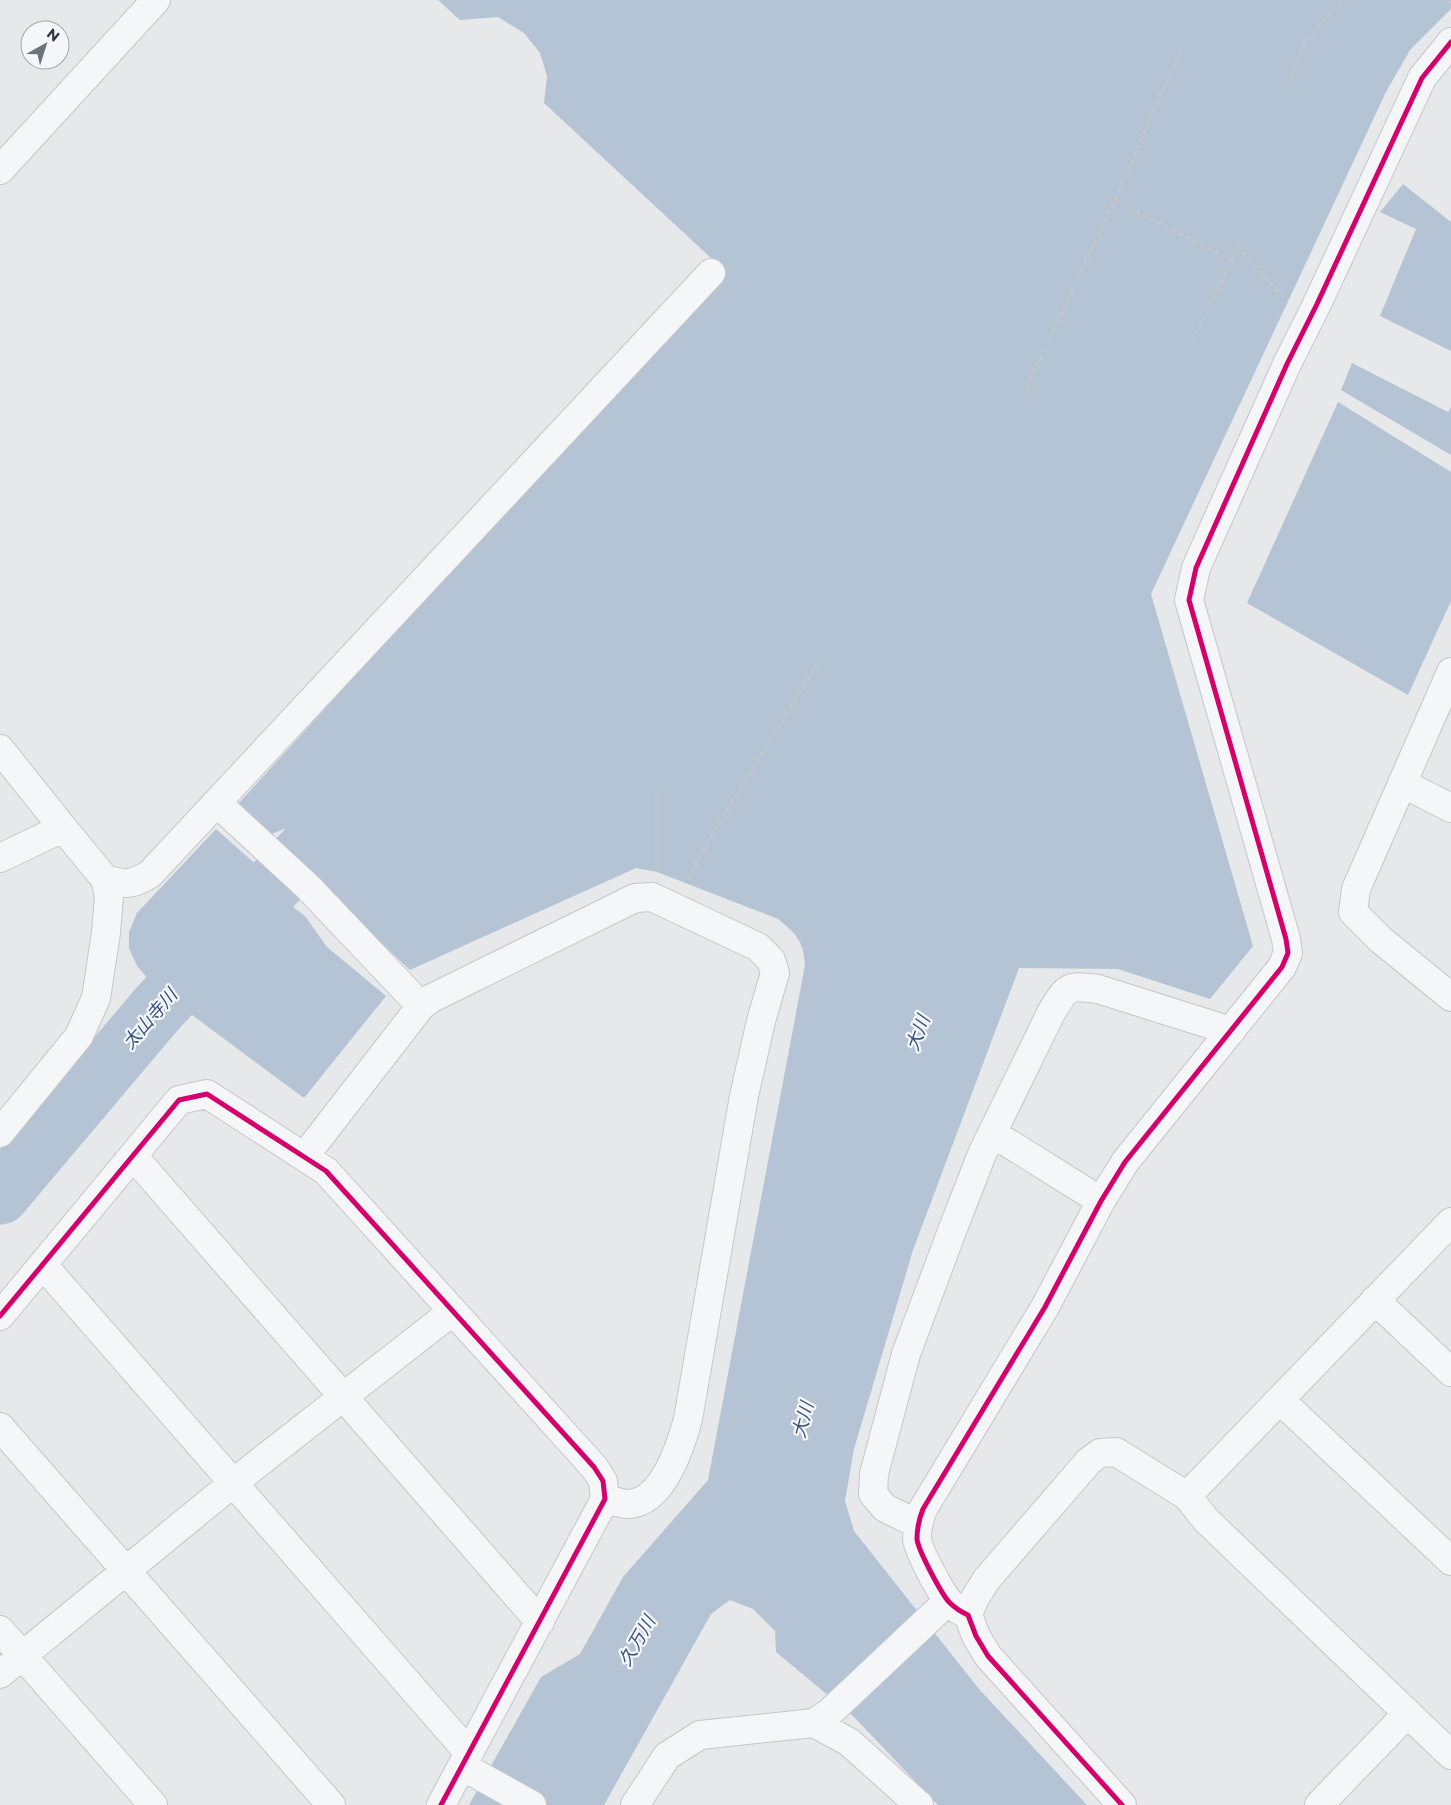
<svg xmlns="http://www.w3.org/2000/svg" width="1451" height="1805" font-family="Montserrat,'Noto Sans JP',sans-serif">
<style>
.water{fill:#b4c4d5}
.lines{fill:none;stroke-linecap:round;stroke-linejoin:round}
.river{stroke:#b4c4d5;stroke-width:59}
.minor-casing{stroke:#c4c6c8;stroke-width:30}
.path{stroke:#c5c6ca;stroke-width:3;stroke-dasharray:4 4;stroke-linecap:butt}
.minor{stroke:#f5f6f7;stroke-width:28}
.cycleway-casing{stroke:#f4f6f9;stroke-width:8}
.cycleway{stroke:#d6006c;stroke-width:5}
.labels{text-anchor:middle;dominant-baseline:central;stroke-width:4.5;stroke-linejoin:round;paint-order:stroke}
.water-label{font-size:18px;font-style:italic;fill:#34527a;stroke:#f4f6f9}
</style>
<rect width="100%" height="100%" fill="#e6e8ea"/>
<path class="water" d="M438,0H1451V9L1410,50L1386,92L1151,594L1253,946L1210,999L1118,969L1019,968L913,1250L854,1449L845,1501L854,1531L979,1689L1087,1805H938L853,1716L776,1652L775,1631L753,1609L730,1600L711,1614L604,1805H469L541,1677L580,1654L623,1577L708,1480L805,965C803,940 797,935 778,919L657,872L636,868L410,970L313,879L323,865L284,829L269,835L238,804L725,271L544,103L547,76L540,53L524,33L498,17L460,20Z
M1403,184L1451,222V351L1380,316L1416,229L1380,212Z
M1352,363L1448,412L1451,407V455L1341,390Z
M1338,402L1451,472V601L1408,695L1247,603Z
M216,829L260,868L265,862L296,893L289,904L305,916L327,947L386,996L304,1098L188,1012L150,981L137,966L129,948V932L137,913Z"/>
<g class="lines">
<path class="river" d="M0,1195L157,1009L306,850"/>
<g class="minor-casing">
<path id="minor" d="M0,170L156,0
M1451,672L1356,889L1353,912L1381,940L1451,997
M0,749L63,828L0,858
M1402,783L1451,808
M217,803L308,887L421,1006
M105,879C125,885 132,885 150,874L711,273
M0,1133L79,1036L96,998L106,933L109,896L105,879L63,828
M1005,1141L1101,1201
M133,1156L540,1622
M304,1157L421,1006L432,998L635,898L652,897L758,947L771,960L775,973L761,1021L744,1096L688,1419C681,1445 663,1503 628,1504C621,1504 612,1500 605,1499
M43,1265L469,1753
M1375,1300L1451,1372
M0,1316L179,1100L207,1094L326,1171L594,1467L603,1481L605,1499L441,1805
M1280,1400L1451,1561
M0,1427L331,1805
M1187,1496L1206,1520L1451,1755
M918,1524L885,1508L873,1494L874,1474L906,1354L952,1231L982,1154L1051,1013C1067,986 1067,985 1098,989L1231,1031
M968,1615L975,1598L987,1579L1089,1461L1100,1453L1116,1452L1187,1496L1451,1222
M0,1630L153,1805
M0,1674L233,1483L453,1311
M814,1723L849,1742L919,1805
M462,1766L532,1805
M635,1805L667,1756L700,1735L814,1723L829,1713L948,1601
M1122,1805L988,1656L976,1636L968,1615C961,1612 955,1608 949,1602C941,1593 918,1550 917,1539C917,1528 919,1519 923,1509L1045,1307L1101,1201L1125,1162L1282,967L1288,953L1286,939L1189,600L1196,568L1287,364L1317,304L1422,78L1451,42
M1319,1805L1408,1713"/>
</g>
<path class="path" d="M1448,0L1451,3
M1287,83L1306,40L1342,0
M1115,200L1232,261
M1193,341L1238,247L1285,299
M1023,395L1115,200L1182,46
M657,793V869
M688,880L703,850L818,662"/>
<use href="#minor" class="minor"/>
<g class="cycleway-casing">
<path id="cycleway" d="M0,1316L179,1100L207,1094L326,1171L594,1467L603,1481L605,1499L441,1805
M1122,1805L988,1656L976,1636L968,1615C961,1612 955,1608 949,1602C941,1593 918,1550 917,1539C917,1528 919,1519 923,1509L1045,1307L1101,1201L1125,1162L1282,967L1288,953L1286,939L1189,600L1196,568L1287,364L1317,304L1422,78L1451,42"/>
</g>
<use href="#cycleway" class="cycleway"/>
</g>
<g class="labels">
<g class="water-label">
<text transform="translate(150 1019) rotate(-49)">太山寺川</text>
<text transform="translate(918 1033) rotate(-69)">大川</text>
<text transform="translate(803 1420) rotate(-75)">大川</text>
<text transform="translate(637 1641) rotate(-60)">久万川</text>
</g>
</g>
<g transform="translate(45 45) rotate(39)"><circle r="24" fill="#f4f6f9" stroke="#a4a8b1"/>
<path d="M0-4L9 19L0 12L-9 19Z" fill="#6c737f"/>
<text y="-8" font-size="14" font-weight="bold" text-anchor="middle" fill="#2b3445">N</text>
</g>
</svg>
